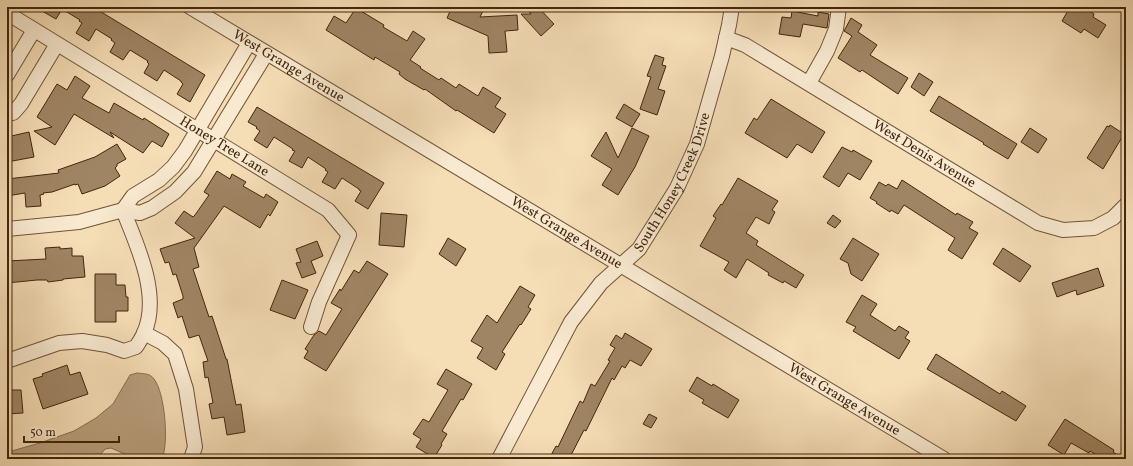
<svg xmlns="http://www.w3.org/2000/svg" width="1133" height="466" font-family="Vollkorn,serif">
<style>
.water{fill:#b89f7c;stroke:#896f4f}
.building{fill:#a08564;stroke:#43260b}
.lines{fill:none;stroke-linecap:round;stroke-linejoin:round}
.minor-casing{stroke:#705436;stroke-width:16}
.minor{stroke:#f8e9d0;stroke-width:14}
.labels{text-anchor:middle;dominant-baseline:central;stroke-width:4;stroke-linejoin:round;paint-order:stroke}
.street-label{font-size:14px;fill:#43260b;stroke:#f8e9d0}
</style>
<rect width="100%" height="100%" fill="#f5ddb6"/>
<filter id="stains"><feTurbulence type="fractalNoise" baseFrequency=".005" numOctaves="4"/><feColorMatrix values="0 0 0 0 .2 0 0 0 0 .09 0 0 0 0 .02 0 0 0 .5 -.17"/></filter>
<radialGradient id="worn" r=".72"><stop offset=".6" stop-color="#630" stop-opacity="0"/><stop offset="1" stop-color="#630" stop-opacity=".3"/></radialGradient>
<path class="water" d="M137,373C144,374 150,373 154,379C165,393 169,443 162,459H136L111,448L105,449L97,459H7L8,452L40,443L74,431L96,418L113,404L130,375Z"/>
<path class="building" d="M35,7H93L205,75L190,102L177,94L183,84L181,82V81L164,70L157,81L144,73L149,64L147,62L148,61L130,50L123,60L110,52L115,43L111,40L112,39L96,29L89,41L76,33L82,23L79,21L80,20L62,9L56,19Z
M452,7H485L480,17L517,15L518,30L505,31L507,52L489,53L488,36L447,18Z
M525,7H538L554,24L541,36L521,14H531Z
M1070,7H1083L1094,14L1093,17L1106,25L1098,38L1084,29L1081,33L1062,21Z
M356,8L384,25L383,27L407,41L413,31L425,39L410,60L421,67L420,68L439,80L441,78L456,88L459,84L478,96L483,87L501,98L495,107L506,114L494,133L457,110L456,111L425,89L424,90L405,79L399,74L400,72L375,57L374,60L326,30L334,16L346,23Z
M792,11L818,16V12L829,14L827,28L803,24L800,37L779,34L782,17L791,18Z
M851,18L862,25L858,32L877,45L870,55L908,78L898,94L862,70L860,72L838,58L852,36L844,31Z
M655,55L664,58L662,65L666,66L658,89L665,91L657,115L640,109L651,77L647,76Z
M919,73L933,82L924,96L911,87Z
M75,76L90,86L82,98L109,113L114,103L143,120L144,118L169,134L162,147L152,141L143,153L110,132L114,138L74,114L55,145L34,131L52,127L37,117L57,84L67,90Z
M939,96L1017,144L1008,159L983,144L984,143L930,111Z
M771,99L825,132L812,153L797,144L787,158L745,133L754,118L757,120Z
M624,104L640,114L632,127L616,118Z
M257,107L384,183L368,209L355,201L361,191L359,190V189L342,178L335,189L322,182L328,172L325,170L326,169L308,157L302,168L289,161L295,151L292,150L293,149L274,137L267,148L254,140L260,131L256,128L257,127L248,122Z
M1110,125L1124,134L1103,169L1087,158L1107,126L1109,127Z
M632,128L649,136L635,167L618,195L602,185L612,169L591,156L606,132L618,158Z
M1030,128L1047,139L1038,153L1021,142Z
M29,132L34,157L7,162V137Z
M117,144L126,159L117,164V166L115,168L120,176L105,186L82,194L78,184L75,185V184L52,192L43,193L44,194L40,195L41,206L26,207L25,193L7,196V179L59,173L58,170L95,157Z
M842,147L852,152L853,150L872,161L860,180L848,173L839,187L823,177Z
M217,171L230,179L232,174L246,182L243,186L264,198L266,194L278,202L270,216L268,214L260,228L224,206L194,248L199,267L193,269L209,317L212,316L226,359H227L236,405L241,404L245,432L227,435L224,417L212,419L209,404L213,403L208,377L205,378L203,362L208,361L199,335L189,338L182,316L178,318L173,303L183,299V296L176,274L173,275L169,262L165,263L160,249L195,238L175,223L184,211L193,217L195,215L209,195L204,192Z
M738,178L778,201L772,210L775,212L769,224L756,217L746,233L758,241L756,245L804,275L796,288L784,281L783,283L768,275L769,273L747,259L736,278L724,270L729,262L700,246L716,218L713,216L721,204L722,205Z
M902,180L956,215L957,213L973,222L969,228L978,233L962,259L948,250L955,238L904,205L898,214L891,210L890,212L876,203L877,202L870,198L879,182L886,186L888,184L897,189Z
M381,213L407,215L404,247L379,245Z
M833,215L841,221L835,228L827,223Z
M448,238L466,249L456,266L439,254Z
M853,238L879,254L862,281L851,274L848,263L840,259Z
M317,241L323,256L311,261L316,273L302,278L296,263L301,262L296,249Z
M60,247V249L72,248V256H83L85,277L63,279V280L48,282L47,280H37L7,283V261L46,259L45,248Z
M1003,248L1031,266L1020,282L993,264Z
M367,261L388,274L326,371L304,358L308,351L305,349L314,335L319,331L326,335L342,309L331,303L340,289L341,291L354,270L359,273Z
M1098,268L1104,286L1077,295L1076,290L1057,297L1052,283Z
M95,274H116V285H125L126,297H128V311H116V322H95Z
M282,280L308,290L295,319L270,310Z
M520,286L535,295L528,307L531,309L521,325L520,324L502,352L505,354L496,370L477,358L483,348L471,341L487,315L497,323Z
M862,295L877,304L870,315L895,331L899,326L909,332L905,338L910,341L899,359L853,331L856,327L846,322Z
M625,333L652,349L641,366L630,360L625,368L622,366L614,380L612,378L586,431L584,430L569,459H549L556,446L558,447L580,401L583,403L591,384L595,386L610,361L608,360L615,348L610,345L616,335L622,339Z
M936,354L1000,394L1002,391L1026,406L1016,421L927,369Z
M67,365L70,375L80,372L88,394L43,409L33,379L43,376L42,374Z
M446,369L472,384L463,400L461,399L442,431L447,434L441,444L442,445L434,458L416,447L421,439L413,434L423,419L429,422L448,390L437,384Z
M697,377L712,386L713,384L739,400L728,418L702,403L704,400L689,391Z
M7,390H21L23,413L7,414Z
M649,414L657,418L651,428L643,424Z
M1065,419L1114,450L1113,452L1124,459H1103L1090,451L1089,453L1071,443L1064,455L1048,445Z"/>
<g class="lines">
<g class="minor-casing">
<g id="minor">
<path id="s1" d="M190,7L944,459"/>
<path id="s2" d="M7,13L328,210L349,235L319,302L311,327"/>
<path id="s3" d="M726,38L745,45L1038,223L1063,230L1094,228L1113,218L1126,205"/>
<path d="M7,75L34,30"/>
<path d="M809,83L827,51L836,29L839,7"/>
<path d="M7,113H13L21,104L57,44"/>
<path d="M123,210L133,196L159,180L173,167L185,151L249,43"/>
<path d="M7,229L79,222L123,210L140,213L152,208L162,201L175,192L194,172L266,54"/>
<path d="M144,333L163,343L175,354L186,389L195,447L191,459"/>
<path d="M7,361L59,343L82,341L107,345L124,351L136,347C139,342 142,338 144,333C161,296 137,245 123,210"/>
<path id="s4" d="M499,459L571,322L601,283L639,249L677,188L697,144L722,56L729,25L732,7"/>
</g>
</g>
<use href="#minor" class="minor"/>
</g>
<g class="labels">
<g class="street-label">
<text stroke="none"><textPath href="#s1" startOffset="115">West Grange Avenue</textPath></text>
<text stroke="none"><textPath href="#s2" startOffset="255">Honey Tree Lane</textPath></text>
<text stroke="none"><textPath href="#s3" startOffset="230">West Denis Avenue</textPath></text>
<text stroke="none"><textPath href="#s4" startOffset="330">South Honey Creek Drive</textPath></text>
<text stroke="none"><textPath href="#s1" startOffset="439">West Grange Avenue</textPath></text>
<text stroke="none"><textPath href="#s1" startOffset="763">West Grange Avenue</textPath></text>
</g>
</g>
<rect width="1133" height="466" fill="none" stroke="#f5ddb6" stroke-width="24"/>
<rect x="8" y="8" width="1117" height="450" fill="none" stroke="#43260b" stroke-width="2"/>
<rect x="12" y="12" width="1109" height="442" fill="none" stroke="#43260b"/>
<path d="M24 436v6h95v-6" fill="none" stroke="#43260b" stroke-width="2"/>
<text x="30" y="436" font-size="12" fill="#43260b" stroke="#f8e9d0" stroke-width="3" paint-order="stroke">50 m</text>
<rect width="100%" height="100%" filter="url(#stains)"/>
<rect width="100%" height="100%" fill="url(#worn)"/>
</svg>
